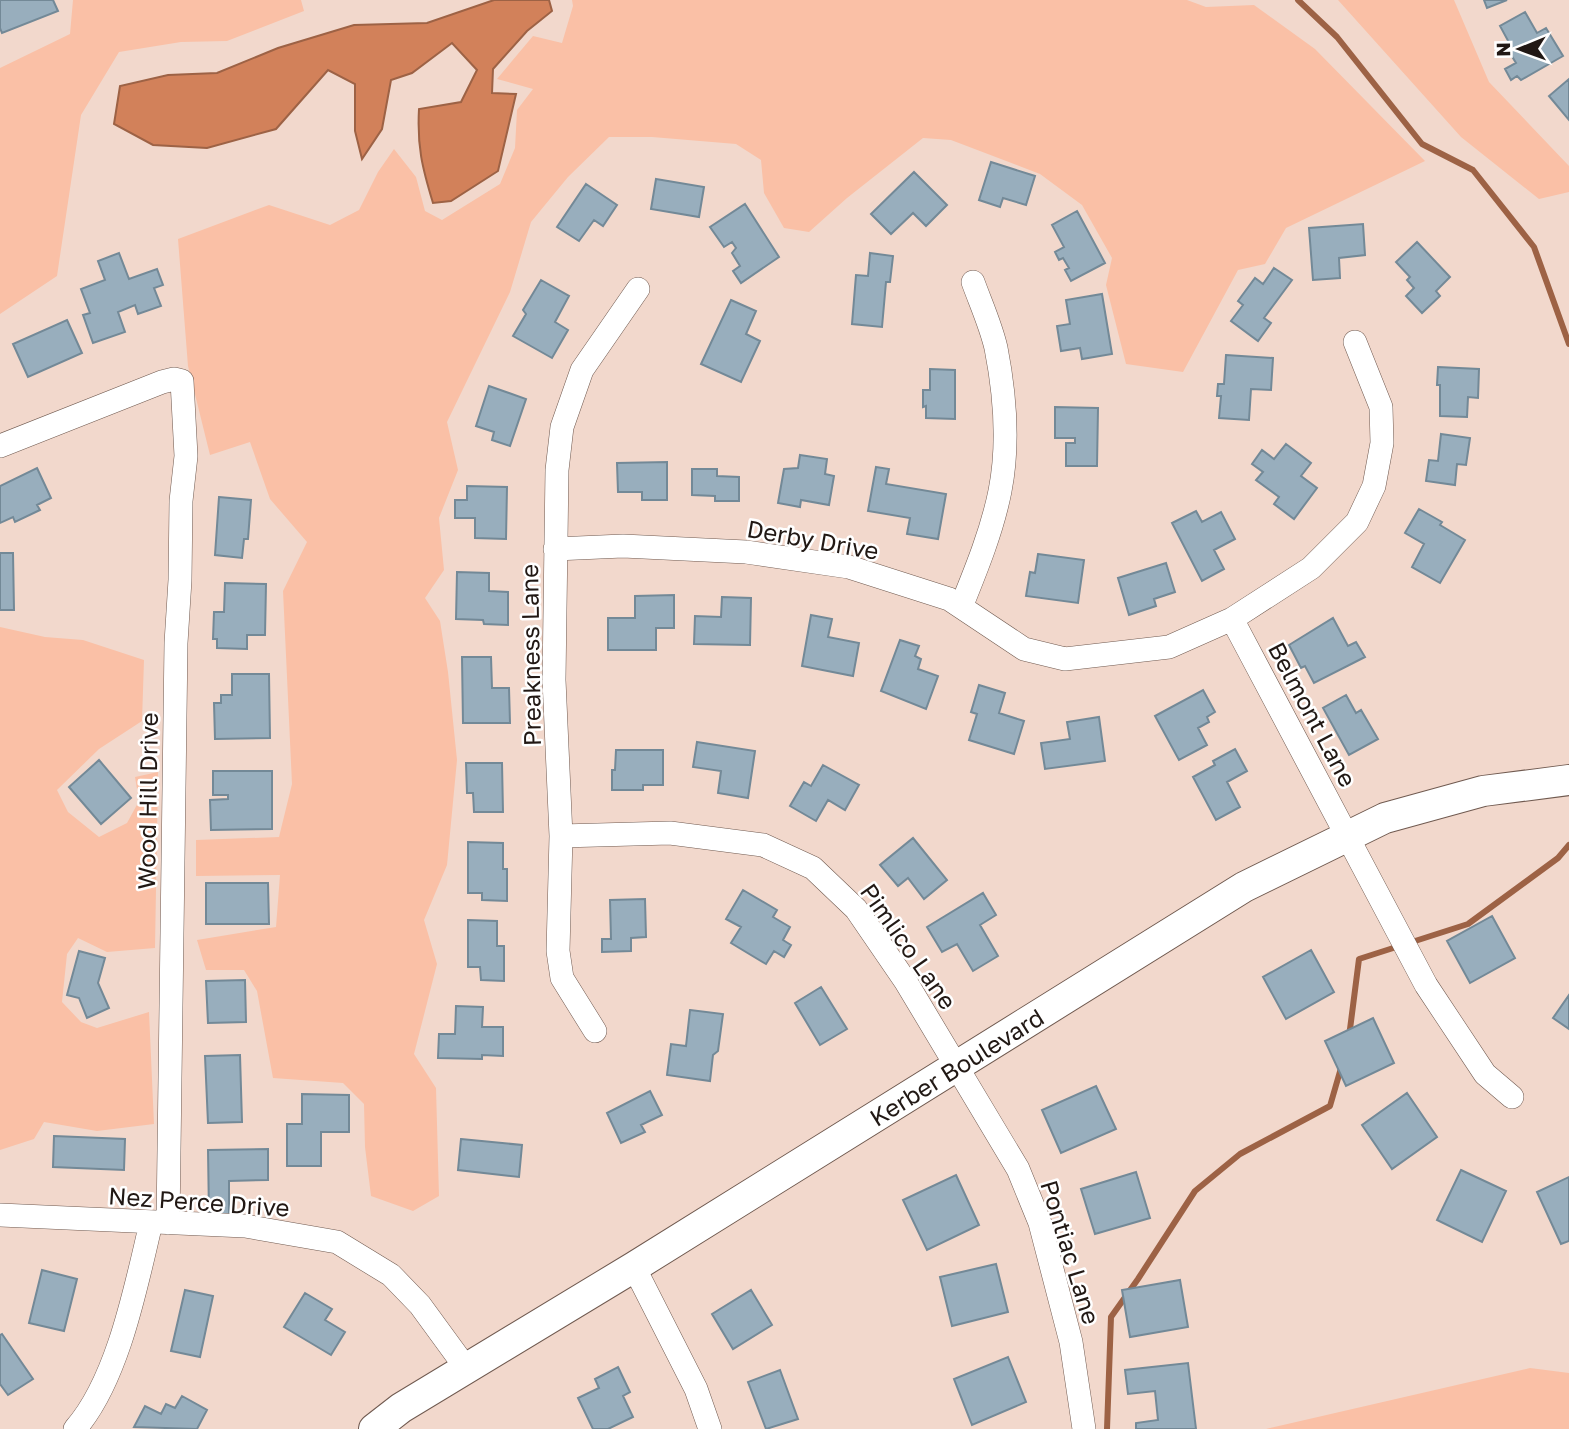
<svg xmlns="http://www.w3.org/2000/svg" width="1569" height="1429" font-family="'Golos Text',sans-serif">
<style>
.green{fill:#fac0a6}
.water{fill:#d2815a;stroke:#9d6245;stroke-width:2}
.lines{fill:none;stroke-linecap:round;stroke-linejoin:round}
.stream{stroke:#9d6245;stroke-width:6}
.building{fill:#98aebd;stroke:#738997;stroke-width:2}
.minor-casing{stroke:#705a50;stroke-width:24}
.tertiary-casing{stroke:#705a50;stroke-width:32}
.minor{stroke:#fff;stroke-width:23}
.tertiary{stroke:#fff;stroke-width:30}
.labels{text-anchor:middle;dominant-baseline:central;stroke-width:5;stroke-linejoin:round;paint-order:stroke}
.street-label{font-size:24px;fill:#211814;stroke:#fff}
</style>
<rect width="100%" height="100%" fill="#f2d8cc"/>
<path class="green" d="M73,0H301L304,11L227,41L181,42L119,52L81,115L57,276L0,314V68L70,34Z
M572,0H1187L1206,7L1254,5L1315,49L1425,161L1286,228L1265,264L1238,270L1183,372L1126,364L1106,285L1112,258L1082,205L1040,174L951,140L923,138L847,198L809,232L784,228L764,193L761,160L736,144L652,137H609L568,177L531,222L510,292L447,422L458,470L439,518L444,570L425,598L440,621L448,672L457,760L447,865L424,920L437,964L414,1054L436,1088L439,1196L413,1211L371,1196L365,1147L364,1104L343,1083L273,1078L257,991L244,970H206L197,940L276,927L280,875L196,876V840L279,837L292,784L283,591L307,542L270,499L250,442L210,455L188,366L178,239L269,205L330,225L359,210L378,172L394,149L416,177L425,211L442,220L500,184L515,148L517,110L533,89L497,79L533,36L562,43L573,6Z
M1338,0H1454L1489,82L1569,166V192L1539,199L1461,137Z
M0,627L45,637L83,640L144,660L142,721L99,749L57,790L68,812L99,837L127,823L139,801L135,777L158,772L155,948L107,952L78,938L67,954L62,1002L81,1022L97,1028L149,1012L154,1124L97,1131L44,1122L34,1139L0,1150Z
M1530,1368L1569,1373V1429H1266Z"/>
<path class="water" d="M494,0H549L552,11L527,31L493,69L492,93L516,94L498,171L451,201L433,203C422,167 417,146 419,109L461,102L477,70L452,43L412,73L391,80L382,129L362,159L355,131V84L328,70L276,129L207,148L153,145L114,124L120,86L168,75L217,73L278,48L354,25L427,23Z"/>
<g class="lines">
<path class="stream" d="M1298,0L1337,37L1422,144L1473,170L1534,247L1569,344
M1349,1037L1359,959L1468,924L1558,858L1569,845
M1107,1429L1111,1317L1138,1279L1195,1191L1240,1154L1330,1106L1341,1068"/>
</g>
<path class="building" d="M0,0H53L58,11L2,33L0,28Z
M1484,0H1507L1487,8Z
M1525,12L1537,33L1546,28L1563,56L1521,80L1517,76L1511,80L1505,69L1516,63L1508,50L1512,48L1500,26Z
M1569,79V120L1549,96Z
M991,162L1035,176L1026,205L1003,198L1000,207L979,200Z
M914,172L947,205L926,226L913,213L891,234L871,214Z
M656,179L704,187L699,217L651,209Z
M586,184L617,205L603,226L594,220L579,241L557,227Z
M745,204L779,257L741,283L733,271L740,266L732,253L736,248L732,242L724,247L710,227Z
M1077,211L1105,263L1071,281L1065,270L1069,268L1063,258L1059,260L1055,252L1064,247L1052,225Z
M1363,224L1365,255L1339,258L1340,278L1313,280L1309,228Z
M1417,242L1450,277L1436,291L1440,296L1422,313L1406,296L1414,288L1407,280L1410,277L1396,262Z
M119,253L129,279L157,269L163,285L154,288L161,306L138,314L135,305L118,312L125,332L93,343L83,315L90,313L81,289L105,280L98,261Z
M870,253L893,256L890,282H886L882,327L852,324L856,275L868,276Z
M1274,268L1292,280L1264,318L1271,323L1258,341L1231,321L1243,305L1238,301L1255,278L1263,284Z
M541,280L569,296L555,322L568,330L552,358L513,336L526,314L523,310Z
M1102,294L1112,354L1082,359L1080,348L1061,351L1057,326L1070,324L1066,300Z
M731,300L756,311L746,334L760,341L741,382L701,364Z
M67,320L82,353L28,377L13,344Z
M1226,355L1273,358L1271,390L1251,389L1249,420L1219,418L1221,396H1217L1218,384H1224Z
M1438,367L1479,369L1478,398L1468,397L1467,417L1440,416V385H1437Z
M930,369L955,370V419L926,418V406L923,407V390H930Z
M489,386L526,399L510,446L492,440L494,432L476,426Z
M1055,407L1098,408L1097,466H1066V443H1075V438H1055Z
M1441,434L1470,438L1466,465L1457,464L1455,485L1426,481L1429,460L1438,461Z
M1286,444L1311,463L1301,476L1317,488L1294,519L1274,504L1279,497L1256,480L1263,472L1252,464L1262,450L1274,459Z
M800,455L827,459L825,474L834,476L829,505L801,500L800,507L778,503L784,469L798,468Z
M667,462V500H642V492H618L617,463Z
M876,467L889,469L886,484L946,494L938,539L907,534L910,518L868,511Z
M37,468L51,498L37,505L40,510L15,522L13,517L0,523V486Z
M692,469H717V476L739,477V501H715V496L692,495Z
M467,486L507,487L506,539L475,538V518H455V500H467Z
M219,497L251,500L248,539H244L242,558L215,555Z
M1419,509L1442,522L1440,525L1465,540L1440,583L1412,567L1424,544L1405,533Z
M1196,511L1202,522L1221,512L1235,539L1214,550L1224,569L1202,581L1172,523Z
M0,553H13L14,610H0Z
M1038,554L1084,560L1078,603L1026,596L1030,572L1035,573Z
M1166,563L1175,592L1154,599L1156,606L1129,615L1118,578Z
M457,572L489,573V591L508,592V625L484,624L483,620L456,619Z
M225,583L266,584L265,635H247V649L217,648V639H213L214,612H224Z
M674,595V628H656V650H608V618H635V596Z
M722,597L751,598L750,645L694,644L695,616L721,617Z
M811,615L832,619L828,637L859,643L853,676L802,666Z
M1333,618L1348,646L1356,642L1365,657L1314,683L1305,666L1301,668L1289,645Z
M900,640L919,646L915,656L921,659L918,669L938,676L926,709L881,691Z
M462,657H491L492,688H509L510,723H463Z
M232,674H269L270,738L215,739L214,703H221V695H232Z
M979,685L1005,693L999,713L1024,721L1014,754L969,740L977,714L971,712Z
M1203,690L1215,712L1207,717L1209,722L1198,728L1207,745L1179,760L1155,716Z
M1346,695L1356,713L1361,710L1378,739L1349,755L1323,708Z
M1099,717L1105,761L1045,769L1041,743L1070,739L1067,722Z
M697,742L755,751L748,798L718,793L721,771L693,767Z
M1235,749L1247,771L1227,782L1240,807L1216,820L1193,777L1215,765L1213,761Z
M616,750H663V785H643V790H612V770H615Z
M99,760L131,798L101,824L69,787Z
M466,763H502L503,812H474L473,793H467Z
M823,765L859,785L845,810L828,800L816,821L790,806L804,782L811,786Z
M213,771H272V829L211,830L210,800L228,799V795H213Z
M913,838L947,880L924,899L908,878L898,886L880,865Z
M468,842L503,843V869H507V901L482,900V893H468Z
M206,883H268L269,924H206Z
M743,890L777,910L773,917L790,927L783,940L791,945L784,957L774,951L766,964L731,943L741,927L726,919Z
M983,893L996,915L980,925L998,956L973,971L957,944L942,952L927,927Z
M645,899L646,937L631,938V951L602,952V939H611L610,900Z
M1492,916L1515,958L1470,983L1447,941Z
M468,920L497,921V946H504V981L481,980L480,967H468Z
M1311,950L1334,992L1286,1019L1263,977Z
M79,951L105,958L98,983L109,1008L87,1018L79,998L67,995Z
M245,980L246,1022L208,1023L206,981Z
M821,987L847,1029L820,1045L795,1003Z
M1569,995V1029L1553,1018Z
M456,1006L483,1007L482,1027H503V1056L482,1055V1059L438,1058L439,1034H455Z
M690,1010L723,1014L718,1051L713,1055L710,1081L667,1075L671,1044L686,1046Z
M1373,1018L1394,1063L1346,1086L1325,1041Z
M240,1055L242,1122L208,1123L205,1056Z
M1096,1086L1116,1129L1061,1153L1042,1110Z
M650,1091L662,1115L641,1125L645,1132L621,1143L607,1113Z
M1407,1093L1437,1137L1392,1169L1362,1125Z
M302,1094L349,1095V1132H321V1166H287V1124H302Z
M54,1136L125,1139L124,1170L53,1167Z
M461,1139L522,1145L519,1177L458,1170Z
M268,1149V1180L229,1181V1215H209L208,1150Z
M1461,1170L1506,1191L1482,1242L1437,1220Z
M1136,1172L1150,1218L1095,1234L1081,1189Z
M956,1175L979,1225L927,1250L903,1200Z
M1569,1177V1241L1561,1244L1537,1192Z
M996,1264L1008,1312L952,1326L940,1277Z
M42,1270L77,1279L64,1331L29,1323Z
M1180,1280L1188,1327L1130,1337L1122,1290Z
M185,1290L213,1296L200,1357L171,1351Z
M751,1290L772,1325L733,1349L712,1314Z
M305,1293L332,1309L325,1320L345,1332L331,1355L284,1327Z
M2,1334L33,1379L8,1395L0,1384V1335Z
M1008,1357L1026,1402L972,1425L954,1379Z
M1188,1363L1196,1429H1136V1423L1158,1420L1155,1391L1128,1394L1125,1370Z
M618,1367L630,1392L623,1396L633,1417L608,1429H593L578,1398L599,1388L595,1379Z
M780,1370L798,1419L766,1429L748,1382Z
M182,1396L207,1410L197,1429L134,1427L145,1406L161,1414L166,1404L175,1408Z"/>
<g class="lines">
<g class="minor-casing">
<path id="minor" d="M0,446L162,382L174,379L182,381L186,456L181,501L180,580L176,643L168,1223
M555,549L623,546L746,552L849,567L949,599L1024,649L1065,659L1169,647L1232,619L1311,568L1357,522L1374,486L1382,443L1381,407L1355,342
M961,607C976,570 992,531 1000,491C1009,445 1005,394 996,348C991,326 981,304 973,282
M1232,619L1426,985L1485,1074L1512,1097
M561,836L670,833L763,845L813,868L856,909L906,982L1018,1169L1040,1223L1071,1342L1084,1429
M595,1031L562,978L558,951L561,836L554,680L557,470L562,427L582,370L638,289
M0,1215L245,1226L337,1242L391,1275L420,1305L466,1368
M634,1267L696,1389L710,1429
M75,1429C118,1380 136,1286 151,1223"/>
</g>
<g class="tertiary-casing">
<g id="tertiary">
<path id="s1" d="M374,1429L401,1408L634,1267L1244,887L1385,818L1483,791L1569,780"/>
</g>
</g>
<use href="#minor" class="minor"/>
<use href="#tertiary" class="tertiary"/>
</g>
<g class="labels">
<g class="street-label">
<text transform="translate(813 539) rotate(10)">Derby Drive</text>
<text transform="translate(530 655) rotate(-91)">Preakness Lane</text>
<text transform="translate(1313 714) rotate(62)">Belmont Lane</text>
<text transform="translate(147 801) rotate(-89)">Wood Hill Drive</text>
<text transform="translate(909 946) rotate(55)">Pimlico Lane</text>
<text stroke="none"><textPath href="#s1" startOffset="686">Kerber Boulevard</textPath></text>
<text transform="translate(199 1201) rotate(4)">Nez Perce Drive</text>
<text transform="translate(1071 1252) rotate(73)">Pontiac Lane</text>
</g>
</g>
<g transform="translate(1520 49) rotate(269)" stroke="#ffffff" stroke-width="5" paint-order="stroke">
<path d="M0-5L12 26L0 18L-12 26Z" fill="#211814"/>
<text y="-10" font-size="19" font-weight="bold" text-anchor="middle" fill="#211814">N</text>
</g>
</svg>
